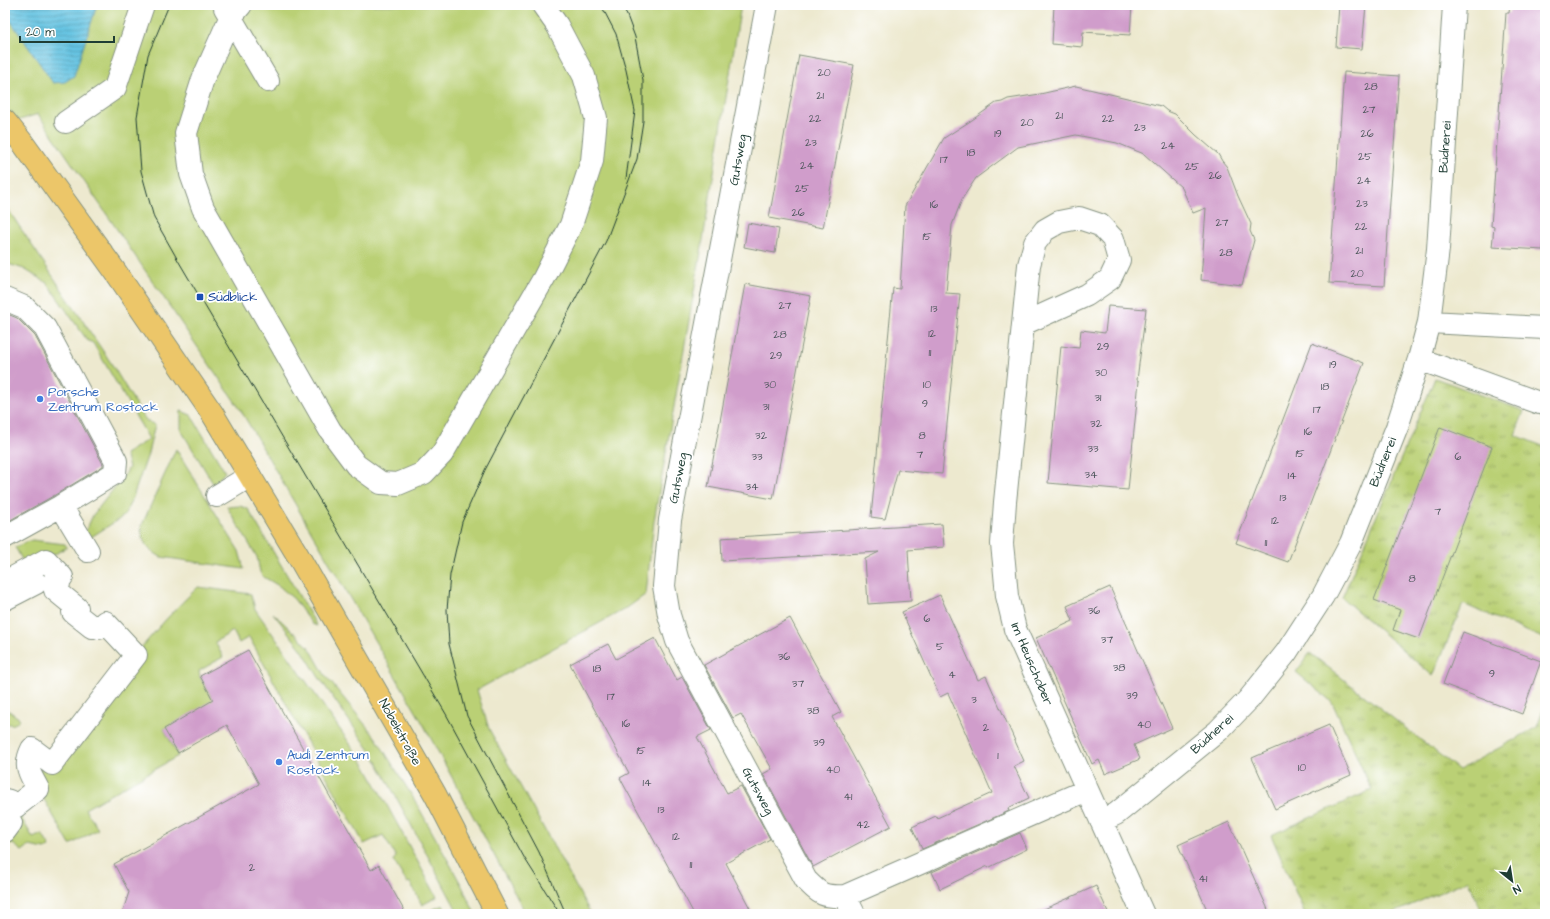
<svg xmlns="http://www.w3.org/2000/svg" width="1550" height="919" font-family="'Architects Daughter',sans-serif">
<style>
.grass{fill:#bad074;stroke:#6c8654}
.park{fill:url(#park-tufts);stroke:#6c8654}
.water{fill:url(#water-rules);stroke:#42808b}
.building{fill:#d09dcb}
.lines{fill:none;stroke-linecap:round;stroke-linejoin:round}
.minor-casing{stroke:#869382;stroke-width:24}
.major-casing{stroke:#869382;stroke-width:24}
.minor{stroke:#fff;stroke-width:22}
.major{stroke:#ecc669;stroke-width:22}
.tram{stroke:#1f3d34;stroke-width:1}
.transit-dot{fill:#1a4fb4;stroke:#fff;stroke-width:1.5}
.shop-dot{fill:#3f7fe0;stroke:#fff;stroke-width:1.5}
.labels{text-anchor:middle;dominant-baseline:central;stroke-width:3.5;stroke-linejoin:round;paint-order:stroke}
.number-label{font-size:11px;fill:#4b555a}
.street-label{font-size:13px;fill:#1f3d34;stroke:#fff}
.transit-label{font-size:13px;fill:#164399;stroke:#fff;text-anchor:start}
.shop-label{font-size:13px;fill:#366cbe;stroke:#fff;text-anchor:start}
</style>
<defs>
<pattern id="park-tufts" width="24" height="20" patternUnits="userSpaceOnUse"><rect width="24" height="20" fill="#bad074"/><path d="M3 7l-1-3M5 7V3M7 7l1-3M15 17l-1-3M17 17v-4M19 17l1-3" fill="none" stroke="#97aa60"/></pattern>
<pattern id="water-rules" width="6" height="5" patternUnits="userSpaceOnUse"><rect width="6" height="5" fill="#64c3e2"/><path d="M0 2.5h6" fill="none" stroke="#52a0b8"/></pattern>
</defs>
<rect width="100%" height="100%" fill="#fff"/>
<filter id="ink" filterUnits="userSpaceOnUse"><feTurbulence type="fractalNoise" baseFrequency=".025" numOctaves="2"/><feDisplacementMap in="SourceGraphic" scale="8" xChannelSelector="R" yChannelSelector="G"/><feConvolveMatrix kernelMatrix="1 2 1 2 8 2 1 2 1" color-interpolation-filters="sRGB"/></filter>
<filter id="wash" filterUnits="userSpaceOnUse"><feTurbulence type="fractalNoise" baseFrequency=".012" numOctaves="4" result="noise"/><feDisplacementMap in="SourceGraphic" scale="16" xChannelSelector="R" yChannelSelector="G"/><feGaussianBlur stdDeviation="0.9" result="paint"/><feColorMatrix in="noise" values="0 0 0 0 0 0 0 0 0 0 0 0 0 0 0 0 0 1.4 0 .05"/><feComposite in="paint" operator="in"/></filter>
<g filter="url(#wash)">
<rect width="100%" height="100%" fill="#ede9cf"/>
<path class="grass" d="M5,5H741L702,246L654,521L646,594L627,608L477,690L489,729L591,914H526L422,722L240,409L38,114L5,125Z
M5,205L111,363L143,416L147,421L155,425L147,457L133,497L124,516L88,539L85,533L93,515L126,473L129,467L125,454L149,439L93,343L87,340L47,283L24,269L5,263Z
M181,411L191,415L225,472L214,485L181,430Z
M176,449L239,551L244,569L161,557C147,549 142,543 141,527Z
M240,506L248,509L317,626L312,624L294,599L279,586L262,576L260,572L257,557L227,507Z
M32,540L65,544L67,547L28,570L15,547Z
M198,587L251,594L255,609L365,765L437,897L422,905L410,882L407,883L393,860L396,857L383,835L364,844L249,637L239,643L233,631L215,642L223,657L199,671L200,677L214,701L164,729L178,756L85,809L98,829L70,845L38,789L32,749L52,764C98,704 142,639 198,587Z
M273,613L309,647L325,675L376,738L414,799L462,886L475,914H459L374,756L318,676L302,650Z
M5,708L20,719C15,725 12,726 5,722Z
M15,807L33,838L42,834L50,847L45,849L29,846L22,851L13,844L5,846V831Z
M443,905L447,914H426L425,913Z"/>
<path class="park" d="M1435,378L1524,411L1515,435L1545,447V639L1463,604L1433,676L1342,598Z
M1310,653L1459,770L1537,727L1545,705V914H1483L1468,880L1391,914H1305L1271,835L1372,790L1332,702L1296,672Z"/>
<path class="water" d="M5,5H97L74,76L65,82L53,83L5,13Z"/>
<g id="blocks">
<path class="building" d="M1054,5H1132L1130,35L1083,32L1082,47L1052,44Z
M1339,5H1366L1362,49L1336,47Z
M1510,5H1545V226L1543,250L1492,247L1494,227L1491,226L1506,13H1509Z
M799,55L854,65L823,228L769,218Z
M1344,72L1399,76L1384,286L1329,283Z
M1076,86L1161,106L1167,111L1175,114L1196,135L1218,154L1222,161L1227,167L1238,196L1251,224L1250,231L1254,240L1242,285L1201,280L1206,208L1193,213L1182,188L1144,154L1117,143L1076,135L1018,147L976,178L962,199L952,225L946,293L960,294L942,474L898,470L885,519L871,517L893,288L900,289L905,206L944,138L972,120L996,103L1002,102L1008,99L1040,94Z
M748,223L779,229L775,253L744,247Z
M745,284L811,296L773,499L708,487Z
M1108,306L1146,309L1137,380L1139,381L1128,490L1048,483L1061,346L1079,348L1081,330L1105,333Z
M5,313L17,318L35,336L103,464V466L55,495L5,523Z
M1312,343L1364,363L1288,562L1236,543Z
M1440,427L1492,447L1419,639L1393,630L1400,610L1374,600Z
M942,524L944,547L908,550L911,601L868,604L865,559L879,552L722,561L721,538Z
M1110,587L1172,728L1134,745L1140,759L1105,774L1099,760L1092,764L1036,638L1073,621L1067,606Z
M940,595L978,680L986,676L1024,761L1014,766L1029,798L1008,808L1009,811L922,849L912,827L936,816L937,818L992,793L948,693L940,697L902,612Z
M790,618L841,712L832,717L891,826L813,867L763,774L772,769L741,714L733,718L704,665Z
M1463,632L1541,661L1522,714L1443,684Z
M655,638L677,680L682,677L711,730L697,737L727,793L741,786L770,839L726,863L753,914H694L620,778L629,773L570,664L608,644L616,659Z
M248,650L371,870L379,865L406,914H122L129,892L114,864L259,784L227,725L178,753L164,729L213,700L200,676Z
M1329,725L1351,775L1275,809L1252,758Z
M1229,822L1270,914H1209L1178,845Z
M1020,833L1027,849L988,868V866L940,889L932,872Z
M1096,886L1109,914H1033Z"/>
</g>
</g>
<g filter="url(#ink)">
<use href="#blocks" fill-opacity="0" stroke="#869382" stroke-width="1"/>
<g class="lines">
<g class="minor-casing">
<path id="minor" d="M241,5L230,18L203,79L186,133L191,174L203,208L330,430L356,465L381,483L398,484L424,473L442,454L544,278L571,225L592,161L596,118L584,76L557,25L543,5
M767,5L670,520L664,586L669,615L677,641L806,880C821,895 823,897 845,896L1087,790
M225,8L268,81
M66,122L115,88L143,5
M5,299L24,307L45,328L116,461L115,473L61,506L5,537
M1429,322L1545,328
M1023,324L1087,295L1110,279L1119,260L1113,239L1100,225L1079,218L1059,222L1045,230L1035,243L1029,265L1005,502L1002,544L1004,563L1007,596L1015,629L1143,914
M1419,359L1539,403
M217,496L250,476
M61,506L88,551
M5,582L46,560L62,577L55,579L59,584L55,590L77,608L73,612L92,627L95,626L99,628L105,622L136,655L52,764L32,749C23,767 30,773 38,789L15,807L9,801L5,800
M5,599L36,583
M5,818L11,823L5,831
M1101,821L1116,814L1218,731L1249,699L1286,653L1323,596L1351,543L1397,427L1419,359L1429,322L1438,249L1454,5
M845,896L854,914"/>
</g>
<g class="major-casing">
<path id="major" d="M5,121L22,142L115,271L212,413L297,554L400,733L435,794L497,914"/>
</g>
<use href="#minor" class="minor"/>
<use href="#major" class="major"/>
<path class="tram" d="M169,5L148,55L137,117L141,171L154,218L179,262L446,714L525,859L560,914
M601,5L616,34L626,70L635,111L626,179
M566,914L539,852L467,716L449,644L447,610L450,575L462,522L485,470L606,241L637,159L643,121V80L635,37L623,5"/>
</g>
</g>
<rect class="transit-dot" x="196" y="293" width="8" height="8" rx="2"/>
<g class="shop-dot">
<circle cx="40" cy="399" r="4"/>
<circle cx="279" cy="762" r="4"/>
</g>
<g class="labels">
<g class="number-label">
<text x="824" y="72">20</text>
<text x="1371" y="86">28</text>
<text x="820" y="95">21</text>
<text x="1369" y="109">27</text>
<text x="1059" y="115">21</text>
<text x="815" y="118">22</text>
<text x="1108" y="118">22</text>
<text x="1027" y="122">20</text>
<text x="1140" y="127">23</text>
<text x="998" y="133">19</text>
<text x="1367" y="133">26</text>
<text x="811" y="142">23</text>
<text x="1168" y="145">24</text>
<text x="971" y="152">18</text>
<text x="1365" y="156">25</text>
<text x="944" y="159">17</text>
<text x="807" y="165">24</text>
<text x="1192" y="166">25</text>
<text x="1215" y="175">26</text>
<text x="1364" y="180">24</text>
<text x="802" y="188">25</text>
<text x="1362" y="203">23</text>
<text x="934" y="204">16</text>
<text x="798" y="212">26</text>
<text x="1222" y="222">27</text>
<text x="1361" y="226">22</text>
<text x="927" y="236">15</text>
<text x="1359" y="250">21</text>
<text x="1226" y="252">28</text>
<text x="1357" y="273">20</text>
<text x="785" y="305">27</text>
<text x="934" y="308">13</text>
<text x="932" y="333">12</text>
<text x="780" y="334">28</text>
<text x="1103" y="346">29</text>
<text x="930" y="352">11</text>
<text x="776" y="355">29</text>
<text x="1333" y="364">19</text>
<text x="1101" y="372">30</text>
<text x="770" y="384">30</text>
<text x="927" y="384">10</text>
<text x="1325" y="386">18</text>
<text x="1098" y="397">31</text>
<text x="925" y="403">9</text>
<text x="766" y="406">31</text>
<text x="1317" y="409">17</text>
<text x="1096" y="423">32</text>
<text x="1308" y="431">16</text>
<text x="761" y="435">32</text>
<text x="922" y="435">8</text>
<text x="1093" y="448">33</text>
<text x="1300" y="453">15</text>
<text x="920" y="454">7</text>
<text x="757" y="456">33</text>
<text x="1458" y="456">6</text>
<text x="1091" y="474">34</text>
<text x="1292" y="475">14</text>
<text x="752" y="486">34</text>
<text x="1283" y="497">13</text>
<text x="1438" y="511">7</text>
<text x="1275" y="520">12</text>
<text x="1266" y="542">11</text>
<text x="1412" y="578">8</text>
<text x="1094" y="610">36</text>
<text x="927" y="618">6</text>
<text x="1107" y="639">37</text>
<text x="940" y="646">5</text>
<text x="784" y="656">36</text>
<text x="1119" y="667">38</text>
<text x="597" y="668">18</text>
<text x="1492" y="673">9</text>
<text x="952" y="674">4</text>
<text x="798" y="683">37</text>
<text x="1132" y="695">39</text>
<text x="611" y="696">17</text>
<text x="974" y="699">3</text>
<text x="813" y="710">38</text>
<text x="626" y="723">16</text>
<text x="1144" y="724">40</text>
<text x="986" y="727">2</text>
<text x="819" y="742">39</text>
<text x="641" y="750">15</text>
<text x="998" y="755">1</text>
<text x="1302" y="767">10</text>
<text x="833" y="769">40</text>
<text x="647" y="782">14</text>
<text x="848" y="796">41</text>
<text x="661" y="809">13</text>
<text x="863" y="824">42</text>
<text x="676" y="836">12</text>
<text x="691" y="864">11</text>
<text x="252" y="867">2</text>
<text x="1203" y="878">41</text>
</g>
<g class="street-label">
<text transform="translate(1445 147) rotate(-86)">Büdnerei</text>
<text transform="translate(738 160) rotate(-80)">Gutsweg</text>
<text transform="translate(1383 462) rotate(-68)">Büdnerei</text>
<text transform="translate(678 478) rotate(-79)">Gutsweg</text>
<text transform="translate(1032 664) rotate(67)">Im Heuschober</text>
<text transform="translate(400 732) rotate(61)">Nobelstraße</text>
<text transform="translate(1212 734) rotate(-42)">Büdnerei</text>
<text transform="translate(758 791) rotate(61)">Gutsweg</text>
</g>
<g class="transit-label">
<text x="208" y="297">Südblick</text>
</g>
<g class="shop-label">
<text x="48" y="392">Porsche<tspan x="48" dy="15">Zentrum Rostock</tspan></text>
<text x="287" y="755">Audi Zentrum<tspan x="287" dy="15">Rostock</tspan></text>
</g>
</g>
<rect width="1550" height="919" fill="none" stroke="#fff" stroke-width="20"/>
<g transform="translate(1512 881) rotate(150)" stroke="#ffffff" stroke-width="3" paint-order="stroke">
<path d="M0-3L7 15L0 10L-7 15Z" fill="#1f3d34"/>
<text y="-6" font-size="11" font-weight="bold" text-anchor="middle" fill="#1f3d34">N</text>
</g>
<path d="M20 36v6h94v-6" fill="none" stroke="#1f3d34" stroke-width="2"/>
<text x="26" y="36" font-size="12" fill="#1f3d34" stroke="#ffffff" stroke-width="3" paint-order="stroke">20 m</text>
</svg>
